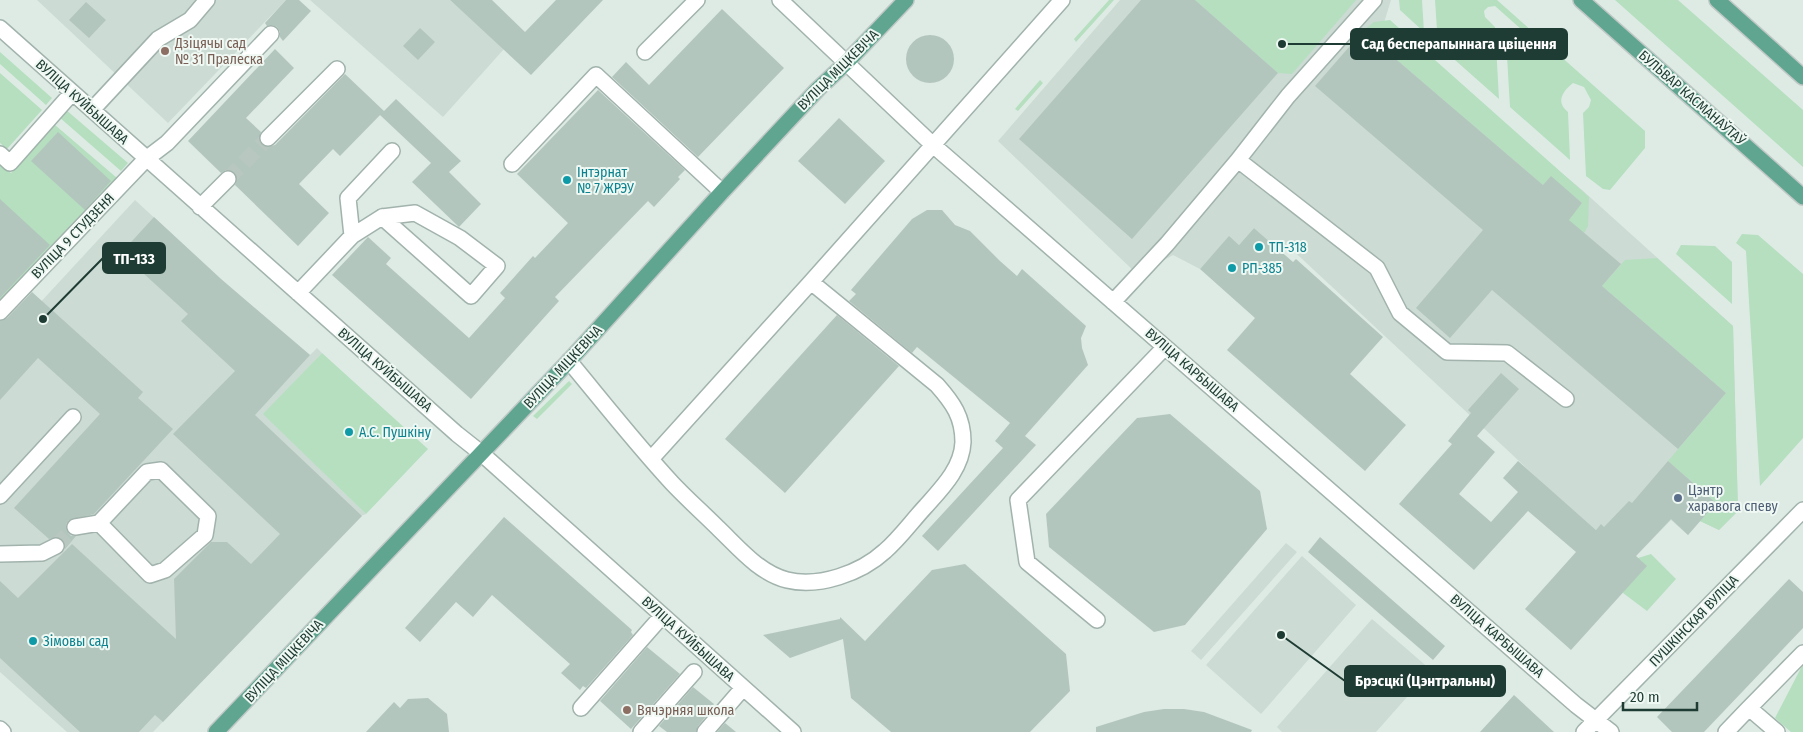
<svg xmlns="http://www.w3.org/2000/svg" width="1803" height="732" font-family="'Fira Sans Condensed',sans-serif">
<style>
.built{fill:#ccdbd4}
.green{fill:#b5dfbf}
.building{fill:#b3c6be}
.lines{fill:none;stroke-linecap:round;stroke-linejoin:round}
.minor-tunnel{stroke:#b8c8c1;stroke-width:15;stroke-dasharray:15 8;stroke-linecap:butt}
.minor-casing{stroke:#a1b3ac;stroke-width:18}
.major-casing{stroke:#c0c8c6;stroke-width:18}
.minor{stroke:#fff;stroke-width:15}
.major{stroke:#5fa590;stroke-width:15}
.education-dot{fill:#8d6e63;stroke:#eff8f3;stroke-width:2}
.culture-dot{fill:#0f9aa8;stroke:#eff8f3;stroke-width:2}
.service-dot{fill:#5c6f8a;stroke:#eff8f3;stroke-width:2}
.labels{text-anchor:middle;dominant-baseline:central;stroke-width:4;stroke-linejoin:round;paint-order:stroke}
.education-label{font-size:14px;fill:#785e54;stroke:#eff8f3;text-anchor:start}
.street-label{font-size:14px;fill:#1e3c33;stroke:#eff8f3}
.culture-label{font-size:14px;fill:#0d838f;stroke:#eff8f3;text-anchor:start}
.service-label{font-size:14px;fill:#4e5e75;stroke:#eff8f3;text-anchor:start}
.leader{fill:none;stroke:#1e3c33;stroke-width:2}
.callout-dot{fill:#1e3c33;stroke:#eff8f3;stroke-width:2}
.callout{fill:#1e3c33;stroke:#1e3c33;stroke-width:2}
.callout-label{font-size:15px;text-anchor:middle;font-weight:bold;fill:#fff}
</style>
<rect width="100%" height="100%" fill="#deebe5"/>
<path class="built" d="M37,0H286L168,123Z
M310,0H450L504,49L443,117Z
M1120,0H1391L1383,26L1581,189L1733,326L1738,511L1719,530L1700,521L1688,535L1671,520L1636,556L1601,525L1596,530L1548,488L1286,244L1279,250L1254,228L1239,245L1229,237L1200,269L1173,255L1138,275L998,141Z
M135,200L221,279L310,355L317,348L322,353L264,414L366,514L361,516L153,732H67L0,672V346Z
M1286,543L1297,552L1201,660L1191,651Z
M1302,556L1356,605L1261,714L1206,665Z
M1372,619L1431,670L1376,732H1282L1277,727Z"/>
<path class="green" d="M1109,0H1114L1076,42L1074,39Z
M1195,0H1356L1292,74L1278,73Z
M1399,0H1422L1424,32L1400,10Z
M1435,0H1497L1645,131V148L1610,190L1603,189L1586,176L1583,113L1589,107L1591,100L1584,87L1573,83C1563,91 1555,102 1568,112L1570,160L1510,107L1506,39C1513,42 1516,42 1523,36L1522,30L1495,6L1488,7L1484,11L1485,17L1495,27L1499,99L1438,45Z
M1615,0H1678L1803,110V167Z
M1390,20L1589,197L1588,226L1584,233L1550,242L1582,203L1551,177L1543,185L1363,31L1374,22Z
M0,52L52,98L46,105L0,64Z
M0,73L42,110L7,149L0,143Z
M1040,80L1043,83L1018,111L1015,109Z
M65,109L128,163L121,171L59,117Z
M55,125L117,178L0,302V164L11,173Z
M1742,234L1758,235L1803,274V438L1760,486L1746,251L1736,243Z
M1681,245L1715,246L1732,262V304L1676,254Z
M1657,258L1733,326L1738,511L1719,530L1700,521L1716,503L1668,461L1726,393L1602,286L1625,260Z
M322,353L428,449L366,514L263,414Z
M569,381L572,384L537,419L533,416Z
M1651,554L1676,579L1647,611L1623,593L1638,558Z
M1803,664V732H1791L1775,718Z"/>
<path class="building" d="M286,0H299L311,11L283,41L280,37V32L277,27L273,25L267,26L265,23Z
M450,0H492L525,32L556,0H603L531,75Z
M1141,0H1195L1278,73L1132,239L1019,139Z
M86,2L106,20L89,38L69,20Z
M722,9L784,68L698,157L612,77L626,62L649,85Z
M420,28L435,42L418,60L403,46Z
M1363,31L1543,185L1551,176L1582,203L1569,220L1621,264L1602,286L1726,393L1678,449L1492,290L1450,338L1416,308L1483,230L1315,86Z
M906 59a24 24 0 1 1 48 0a24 24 0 1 1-48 0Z
M275,49L294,68L246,118L261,132L259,140L265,147L275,145L345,74L384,111L340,156L333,149L299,184L329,213L298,246L235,185L237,177L234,172L226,170L221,173L188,141Z
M598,90L685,170L678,177L680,179L654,207L648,201L555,297L559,301L471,399L332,275L368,237L391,258L386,264L469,338L505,298L500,293L533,256L535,258L568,223L517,174Z
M396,99L461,161L449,172L481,204L459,227L412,182L431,163L380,115Z
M839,118L885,161L845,204L798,161Z
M58,132L111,181L85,210L31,161Z
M0,199L50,245L0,298Z
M927,210H942L955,225L970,231L1000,261L1017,276L1022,269L1086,326L1081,338L1082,348L1088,365L1025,436L1036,445L938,551L922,536L1003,448L995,441L1010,423L917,347L912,353L849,301L856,294L851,290L912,219Z
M154,217L221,279L310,355L255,415L362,516L163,722L155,715L139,732H80L0,658V581L18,598L72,544L176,639L174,579L211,542H227L251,564L280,534L173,434L235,371L181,321L188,314L121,253Z
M1254,228L1293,262L1296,259L1383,337L1350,374L1406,425L1365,471L1227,350L1255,318L1200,269L1229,236L1239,245Z
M32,292L143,392L138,398L173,429L94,514L69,520L66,524L68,533L71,536H76L65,549V542L62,538L56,537L49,539L14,508L100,414L38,358L0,400V321L7,318Z
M837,315L899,366L785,493L725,439Z
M1501,373L1519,389L1477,436L1495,452L1459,494L1491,522L1518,492L1503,478L1518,461L1596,530L1601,524L1604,527L1629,501L1632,503L1668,461L1716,503L1688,535L1671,519L1636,556L1647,566L1571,650L1525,609L1576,552L1528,511L1474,570L1399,504L1452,444L1448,441L1471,413L1468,410Z
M1170,414L1260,491L1267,529L1185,625L1154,632L1049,547L1046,514L1137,418Z
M504,517L632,630L631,632L633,635L586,688L583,686L580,690L561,673L570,664L492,595L473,617L456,602L420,642L405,628Z
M1320,537L1445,646L1433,660L1308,552Z
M965,564L1066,654L1070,691L1030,732H891L851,698L843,639L790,658L763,635L840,619V617L865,641L932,570Z
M1789,579L1803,592V628L1704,732H1672L1657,717Z
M647,647L680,674L631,729L600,701Z
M693,687L714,704L710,709L711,710L698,726L696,732H667L659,726Z
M1514,695L1554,732H1480Z
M428,698L447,714L449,732H366L394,702L400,708L408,699Z
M1164,709H1184L1204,712L1252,730L1251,732H1096V727L1144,712Z
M725,723L736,732H717Z"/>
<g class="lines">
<path class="minor-tunnel" d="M228,179L268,138
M56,546L75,527"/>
<g class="minor-casing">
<path id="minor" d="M780,0L933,145L1576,705L1611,732
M1374,0L1288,96L1238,160L1377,268L1400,313L1447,352L1507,353L1566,399
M0,28L457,434L481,453L793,732
M645,52L697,0
M92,110L158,39L190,20L207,0
M268,138L337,69
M0,154L10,163L72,93
M512,164L596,75L722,192
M200,207L228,179
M352,236L348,198L392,151
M298,293L352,236L382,217L471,296L497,266L460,238L415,213L382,217
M1113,302L1167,244L1238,160
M0,312L146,159L167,143L271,34
M569,361C603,402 636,444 672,483C686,498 703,513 718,528C738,547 759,573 787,580C819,588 861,573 885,551C900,538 912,521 926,506C942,488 962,468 963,442C963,417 953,403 937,385L811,282
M651,459L811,282L1062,0
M0,496L73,417
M75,527L99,523L150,575L165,570L205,535L208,516L161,470L147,472L99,523
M0,554L42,553L56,546
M1097,620L1027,562L1018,500L1165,347
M581,708L662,616
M1749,708L1803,653
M0,729L3,732
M641,732L694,672
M705,732L743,688
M1584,732L1803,510
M1726,732L1749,708L1777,732"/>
</g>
<g class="major-casing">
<path id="major" d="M1581,0L1803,197
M1717,0L1803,77
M216,732L569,361L722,192L818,89L846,63L906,0"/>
</g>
<use href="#minor" class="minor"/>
<use href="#major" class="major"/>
</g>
<g class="education-dot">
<circle cx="165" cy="51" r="5"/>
<circle cx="627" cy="710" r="5"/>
</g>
<g class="culture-dot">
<circle cx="567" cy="180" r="5"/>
<circle cx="1259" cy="247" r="5"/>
<circle cx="1232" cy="268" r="5"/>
<circle cx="349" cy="432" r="5"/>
<circle cx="33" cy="641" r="5"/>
</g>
<circle class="service-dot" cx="1678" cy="498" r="5"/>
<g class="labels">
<g class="education-label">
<text x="175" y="43">Дзіцячы сад<tspan x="175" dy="16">№ 31 Пралеска</tspan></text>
<text x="637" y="710">Вячэрняя школа</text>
</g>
<g class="street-label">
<text transform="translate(838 70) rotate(-45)">ВУЛІЦА МІЦКЕВІЧА</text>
<text transform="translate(1692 98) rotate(41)">БУЛЬВАР КАСМАНАЎТАЎ</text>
<text transform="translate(82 102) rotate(42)">ВУЛІЦА КУЙБЫШАВА</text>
<text transform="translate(73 236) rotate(-46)">ВУЛІЦА 9 СТУДЗЕНЯ</text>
<text transform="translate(563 367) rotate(-47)">ВУЛІЦА МІЦКЕВІЧА</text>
<text transform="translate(385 370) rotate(41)">ВУЛІЦА КУЙБЫШАВА</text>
<text transform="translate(1192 370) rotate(41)">ВУЛІЦА КАРБЫШАВА</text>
<text transform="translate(1694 621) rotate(-46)">ПУШКІНСКАЯ ВУЛІЦА</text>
<text transform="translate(1497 636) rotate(41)">ВУЛІЦА КАРБЫШАВА</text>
<text transform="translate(688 639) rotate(42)">ВУЛІЦА КУЙБЫШАВА</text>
<text transform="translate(284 661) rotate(-47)">ВУЛІЦА МІЦКЕВІЧА</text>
</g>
<g class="culture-label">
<text x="577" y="172">Інтэрнат<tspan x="577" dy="16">№ 7 ЖРЭУ</tspan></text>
<text x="1269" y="247">ТП-318</text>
<text x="1242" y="268">РП-385</text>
<text x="359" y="432">А.С. Пушкіну</text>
<text x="43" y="641">Зімовы сад</text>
</g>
<g class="service-label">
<text x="1688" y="490">Цэнтр<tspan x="1688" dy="16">харавога спеву</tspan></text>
</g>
</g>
<path class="leader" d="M1282 44L1351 44M43 319L103 258M1281 635L1345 681"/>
<g class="callout-dot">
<circle cx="1282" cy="44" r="5"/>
<circle cx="43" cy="319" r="5"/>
<circle cx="1281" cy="635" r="5"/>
</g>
<g class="callout">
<rect x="1351" y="29" width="216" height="30" rx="5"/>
<rect x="103" y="243" width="62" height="30" rx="5"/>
<rect x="1345" y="666" width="160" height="30" rx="5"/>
</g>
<g class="callout-label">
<text x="1459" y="49">Сад бесперапыннага цвіцення</text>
<text x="134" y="264">ТП-133</text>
<text x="1425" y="686">Брэсцкі (Цэнтральны)</text>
</g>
<path d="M1623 702v8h74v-8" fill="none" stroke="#1e3c33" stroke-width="2.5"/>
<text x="1630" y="702" font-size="15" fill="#1e3c33" stroke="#eff8f3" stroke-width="4" paint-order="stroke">20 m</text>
</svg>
